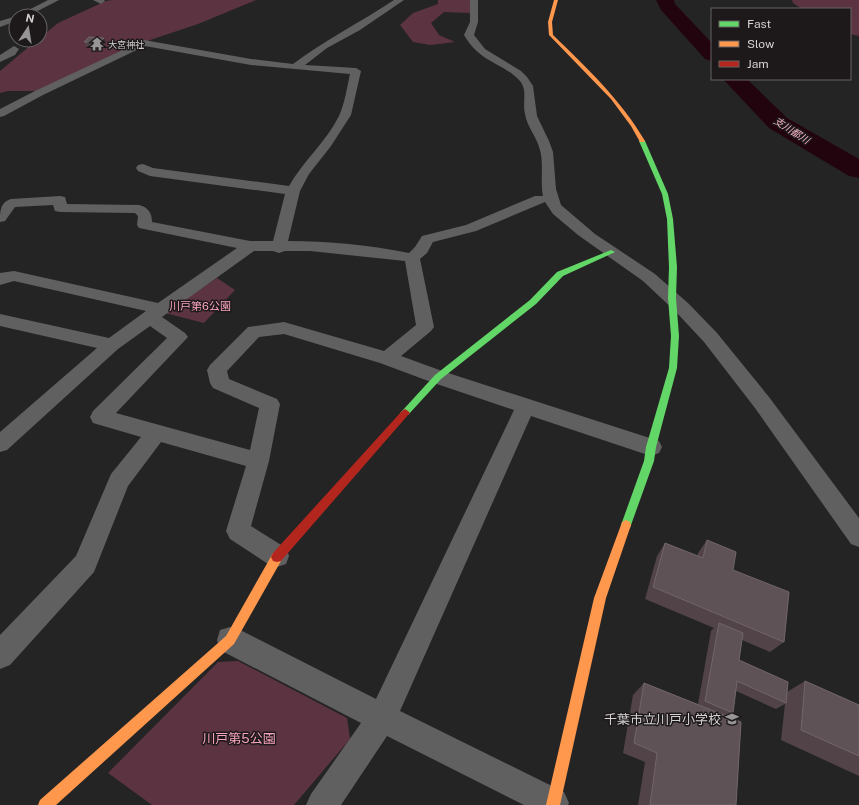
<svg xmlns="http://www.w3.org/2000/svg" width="859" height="805" font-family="'Public Sans','Noto Sans JP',sans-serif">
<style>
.green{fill:#5c3441}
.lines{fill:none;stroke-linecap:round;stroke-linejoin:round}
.river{fill:#22040f;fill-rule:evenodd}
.street{fill:#606060;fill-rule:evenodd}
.fast{fill:#63d668;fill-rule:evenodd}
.slow{fill:#ff974d;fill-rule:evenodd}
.jam{fill:#b3261e;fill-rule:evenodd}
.wall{fill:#514348}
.shaded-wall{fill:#393033}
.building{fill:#5f5256;stroke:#71666a}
.labels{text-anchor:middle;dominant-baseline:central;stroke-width:3;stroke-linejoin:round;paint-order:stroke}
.far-poi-label{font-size:9px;fill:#d4d2d3;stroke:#1d191a;text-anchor:start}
.far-water-label{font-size:10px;font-style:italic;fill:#f7b5c8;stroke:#1d191a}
.park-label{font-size:11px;fill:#f9a3bd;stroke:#1d191a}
.near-poi-label{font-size:13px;fill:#d4d2d3;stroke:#1d191a;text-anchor:end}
.near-park-label{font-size:13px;fill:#f9a3bd;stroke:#1d191a}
</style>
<rect width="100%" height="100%" fill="#252424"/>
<path class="green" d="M112,0H256L198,24L135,45L43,91H8L0,93V71L37,40H40V38L58,23L106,1Z
M438,0H474L471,13L444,12L431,23L439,35L455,42L430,45L413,42L400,25L413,13L438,4Z
M792,0H859V36L850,34V9H802L793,3Z
M217,278L235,290L204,323L165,313Z
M238,661L347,718L350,739L294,805H152L108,773L218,662Z"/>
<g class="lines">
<path class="river" d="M656,0H674L675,4L712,43V61L705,59L661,10Z
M723,79H747L787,118L859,159V178L849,176L769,128Z"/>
<path class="street" d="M48,0H59L28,16H16V21L0,27V21L17,16Z
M93,0H104L105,1L101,4Z
M394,0H404L360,30L327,48L305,65L356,68L361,71L351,115L331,146L309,174L300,191L288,241C328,241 370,245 409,253L415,247L422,236L466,225L535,196H543C540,181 544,165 540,150C537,137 527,127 525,114C522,103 528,91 520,81C502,62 480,63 464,35L470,22V0H478V22L474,35L485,49L521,71L527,77L533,86L537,116L549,141L553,152L556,189L561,205L595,234L655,274L689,304L717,333L769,397L859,518V547L851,544L755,408L704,342L676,312L643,281L578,235L553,214L545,202L476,231L433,242L427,253L420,259L434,327L431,331L401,356L445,372L659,441L662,447L659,453L651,456L531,416L400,711L564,792L569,803L568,805H524L387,736L341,805H306L311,794L361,723L220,650L217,640L220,630L230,627L240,630L376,699L514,410L431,382L380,363L284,334L259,337L227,371L229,379L277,399L280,404L269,461L251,526L286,548L289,556L286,564L277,567L268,564L230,539L226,531L246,466L161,442L128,486L94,572L10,665L0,669V635L76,556L111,474L141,437L93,423L90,417L93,411L167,338L150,326L118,349L7,450L0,452V432L97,348L0,326V314L109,338L146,311L14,281L0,285V273L14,271L158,303L237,248L139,228L137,225L138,216L135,213L60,212L55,211L53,205L15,207L5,221L0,222C0,212 0,202 11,199L60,196L65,197L67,204L139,205C148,207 152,213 152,222L250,241H273L285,194L150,176L138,171L136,168L138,165L143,164L153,168L289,186C303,161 326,142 339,116C345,103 347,87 350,74L251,65L145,46L43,95L4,116L0,117V109L35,91L144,40L251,59L293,64C325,40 361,22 394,0ZM254,251H273L279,253L285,251H310L405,261L416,325L384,351L284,322L248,327L210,365L207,370L210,383L213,388L259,408L250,450L116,413L188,337L185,333L162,317Z
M14,46L19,49L15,55L0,62V55Z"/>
<path class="fast" d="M642,139L645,141L668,194L673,219L677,267L676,298L679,336L677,368L656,447L654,461L631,525L630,528L626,530L622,528L621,525L644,461L646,447L669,368L671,336L668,298L669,267L667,219L662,194L639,141Z
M611,250L615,252L613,253L563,276L536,304L441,379L408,415H402L400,413L402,411L435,375L530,300L557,272Z"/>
<path class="slow" d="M554,0H558L552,22L553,35C587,68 621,100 645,141L644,142H640L631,126L611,99L549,35L548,22Z
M626,520L630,522L631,525L606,598L560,805H546L594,598L621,525L622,522Z
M277,552L281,553L283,557L281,561L234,644L56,805H38L40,800L226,636L273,553Z"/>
<path class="jam" d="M405,409L408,411L410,413L408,415L281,561L277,562L273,561L271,557L273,553L402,411Z"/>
</g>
<path class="wall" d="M84,42H106L101,46H86Z
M707,540L733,570L784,642L770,652L742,640L739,660L787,692L805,681L859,705V776L781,740L785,704L776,709L736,691L733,713L728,716L736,805H638L645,762L623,753L633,695L644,683L698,704L711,631L714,628L645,599L657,556L665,543L697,556L698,553Z"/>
<path class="shaded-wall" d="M104,38L106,42L101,46L100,42Z"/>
<path class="building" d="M89,37L104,38L100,42H84Z
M707,540L736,552L733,570L789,592L784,642L653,587L665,543L703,558Z
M719,623L743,633L739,660L788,682L786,703L737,681L733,713L705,701Z
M805,681L859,705V756L801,730Z
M644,683L741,722L736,805H650L657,753L634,743Z"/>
<defs>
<g id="temple-bare" transform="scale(1.08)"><path d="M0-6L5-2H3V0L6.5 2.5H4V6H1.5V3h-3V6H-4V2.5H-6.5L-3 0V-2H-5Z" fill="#979596" stroke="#1d191a" stroke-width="2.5" paint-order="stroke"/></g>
<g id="school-bare" transform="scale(1.08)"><path d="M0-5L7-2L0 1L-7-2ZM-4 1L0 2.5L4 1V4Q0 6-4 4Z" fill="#979596" stroke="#1d191a" stroke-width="2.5" paint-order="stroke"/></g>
</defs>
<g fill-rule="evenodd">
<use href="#temple-bare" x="97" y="44"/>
<use href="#school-bare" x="732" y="719"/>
</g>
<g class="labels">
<g class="far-poi-label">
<text x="108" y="44">大宮神社</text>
</g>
<g class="far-water-label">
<text transform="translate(792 130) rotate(33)">支川都川</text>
</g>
<g class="park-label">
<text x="200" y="306">川戸第6公園</text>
</g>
<g class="near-poi-label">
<text x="721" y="719">千葉市立川戸小学校</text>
</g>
<g class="near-park-label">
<text x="239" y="738">川戸第5公園</text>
</g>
</g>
<rect x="711" y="8" width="140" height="72" fill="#1d191a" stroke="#666364"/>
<rect x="719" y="21" width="20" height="6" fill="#63d668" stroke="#666364"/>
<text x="747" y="28" font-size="12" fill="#d4d2d3">Fast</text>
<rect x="719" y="41" width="20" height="6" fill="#ff974d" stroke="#666364"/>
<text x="747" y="48" font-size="12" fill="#d4d2d3">Slow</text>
<rect x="719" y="61" width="20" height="6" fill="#b3261e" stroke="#666364"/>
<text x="747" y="68" font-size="12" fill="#d4d2d3">Jam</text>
<g transform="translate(28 28) rotate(12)"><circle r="19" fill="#1d191a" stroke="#666364"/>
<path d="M0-3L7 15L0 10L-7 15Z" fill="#979596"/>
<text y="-6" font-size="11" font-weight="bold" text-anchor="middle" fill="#d4d2d3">N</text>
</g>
</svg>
